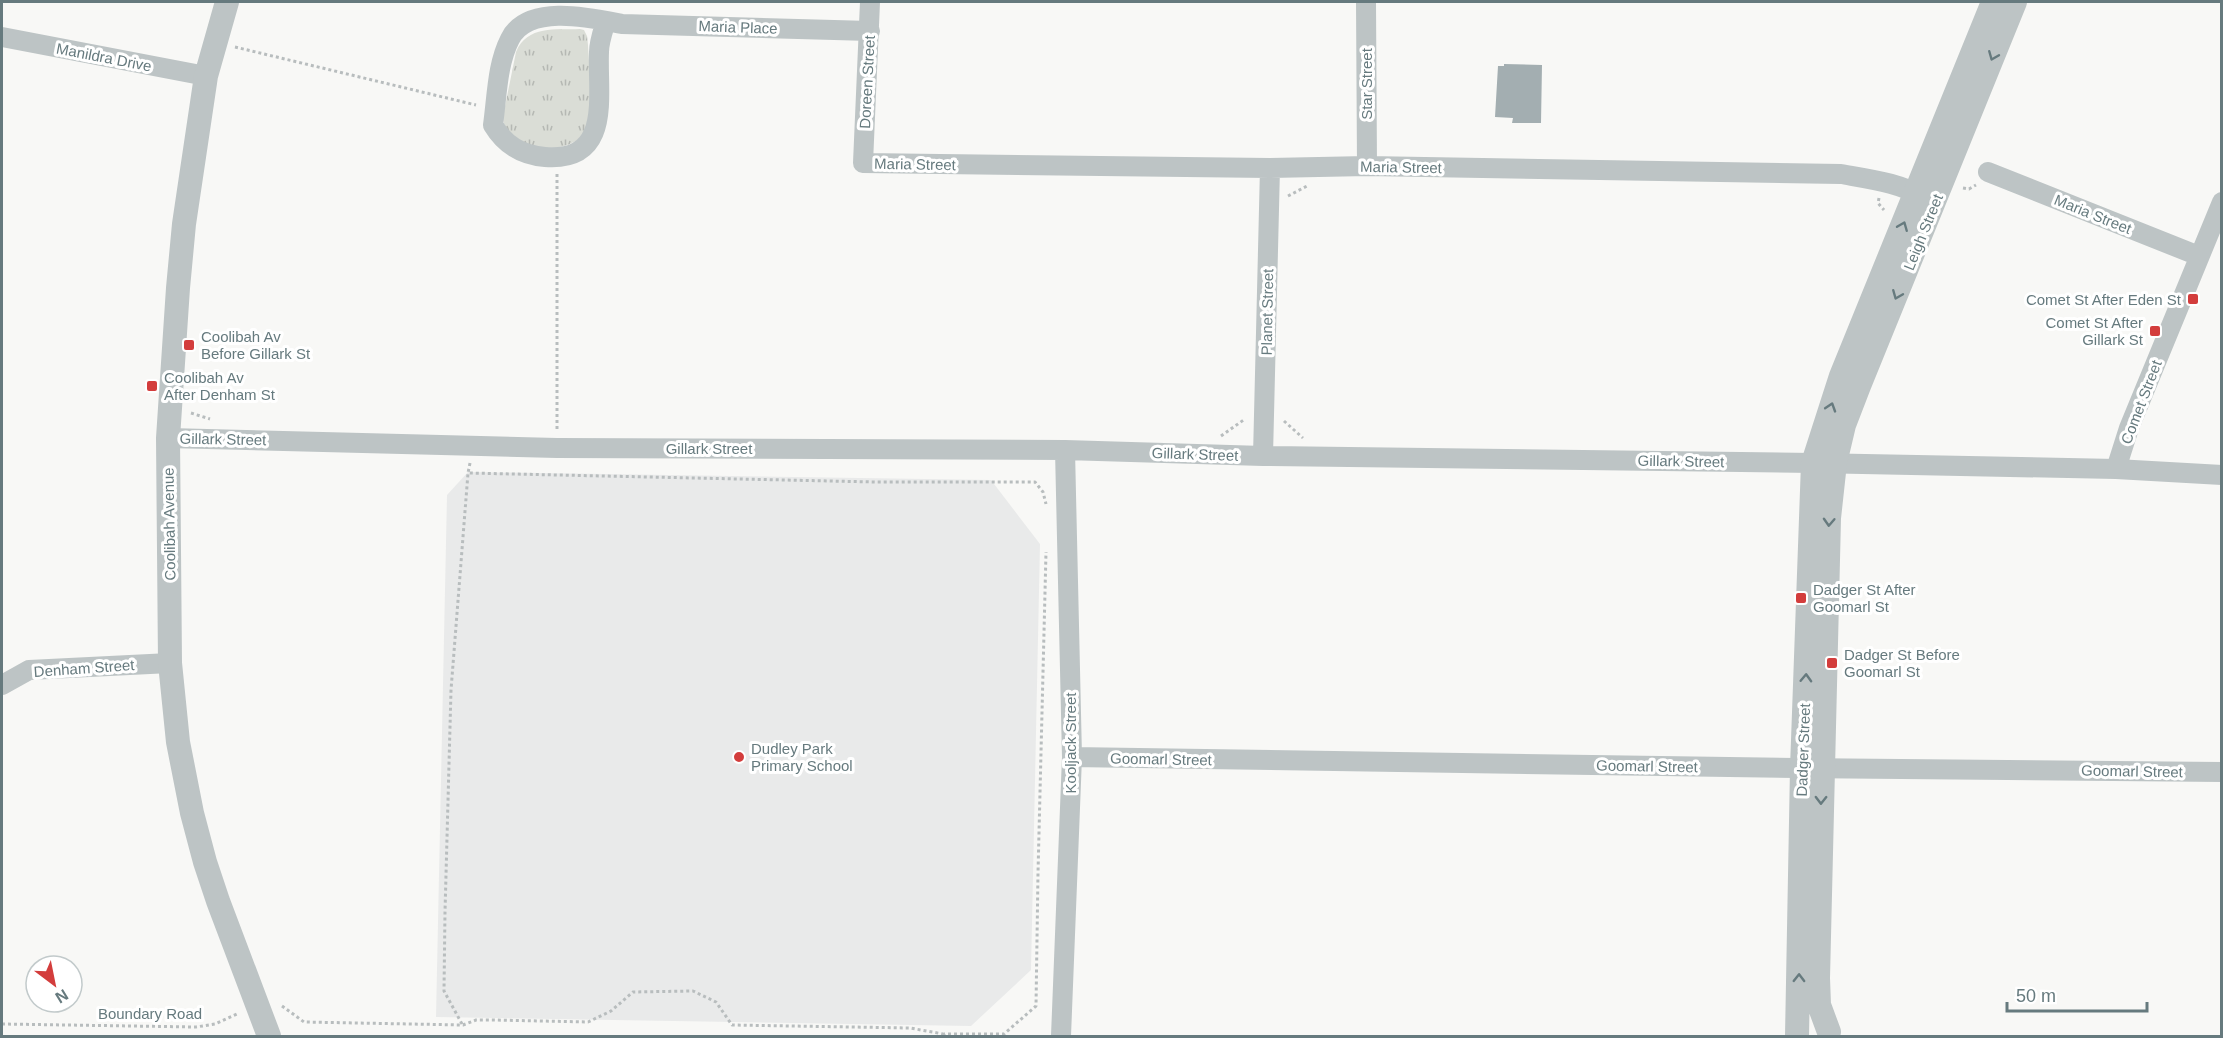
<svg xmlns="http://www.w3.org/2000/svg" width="2223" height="1038" font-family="Helvetica,sans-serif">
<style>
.built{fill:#e9eaea}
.park{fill:url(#park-tufts)}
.building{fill:#a3aeb1}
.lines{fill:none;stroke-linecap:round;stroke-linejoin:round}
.path{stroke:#b8bdbe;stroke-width:3;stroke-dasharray:3 3;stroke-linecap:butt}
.minor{stroke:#bdc4c5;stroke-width:20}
.tertiary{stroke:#bdc4c5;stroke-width:24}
.oneway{stroke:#667a7e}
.poi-dot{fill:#d33d3c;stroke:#fff;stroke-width:2}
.labels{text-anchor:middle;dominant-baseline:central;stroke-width:6;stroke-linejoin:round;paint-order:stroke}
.street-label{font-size:15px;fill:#667a7e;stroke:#fff}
.poi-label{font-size:15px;fill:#667a7e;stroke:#fff;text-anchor:start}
</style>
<defs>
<pattern id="park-tufts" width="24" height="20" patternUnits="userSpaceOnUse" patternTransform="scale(1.5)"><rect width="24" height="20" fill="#daddd6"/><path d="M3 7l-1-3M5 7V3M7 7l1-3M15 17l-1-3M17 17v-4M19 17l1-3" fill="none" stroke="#b5b8b3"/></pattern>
</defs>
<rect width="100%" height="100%" fill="#f8f8f6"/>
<path class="built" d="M468,472L991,480L1040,544L1031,970L971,1026L436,1017L447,495Z"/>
<path class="park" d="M580,29L584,30L587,36L588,45C589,66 594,110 586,129C573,160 502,151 503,116L516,52C527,25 556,30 580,29Z"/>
<path class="building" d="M1504,64L1542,65L1541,123H1512L1513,118L1495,117L1498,66H1504Z"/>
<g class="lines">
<path class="path" d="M235,47L476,105
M557,174V429
M1963,188L1969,189L1976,185
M1288,196L1307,186
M1879,198L1878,203L1884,210
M191,413L210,419
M1284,421L1303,438
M1221,436L1245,419
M470,463L468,473L875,482H1035L1043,492L1046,504
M282,1006L304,1022L463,1025L476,1020H492L588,1022L611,1011L633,992L693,991L716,1002L732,1025L910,1028L943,1034
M2,1024L196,1027L215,1024L237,1014
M462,1024L444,991L445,912L451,690L468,473
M944,1036V1034H1004L1036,1006L1038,873L1046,552"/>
<path class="minor" d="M870,2L863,163L1270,168L1367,166L1841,174C1869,179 1902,183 1927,199
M1366,2L1367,166
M606,21C603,31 599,42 599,52C597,95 613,162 545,157C521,155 505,145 493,125C497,97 497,64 510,39C528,3 592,18 622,24L870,31
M2,37L206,76
M1988,172L2199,256
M168,438L557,448L1065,450L1263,456L1813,463L2116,469L2222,475
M1263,456L1270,168
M2116,469L2129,428L2222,202
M2,685L29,670L170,663
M1072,757L1795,768L2222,772
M1061,1036L1072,757L1065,450"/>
<path class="tertiary" d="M227,2L206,76L184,224L178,288L168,438L170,663L178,742L192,813L205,862L218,901L269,1036
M1829,1032L1819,1005L1818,978L1829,518L1835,463L1844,425L1859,386L2015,2
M1797,1036L1802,768L1813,463L1841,376L1993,2"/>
</g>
<defs><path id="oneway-chevron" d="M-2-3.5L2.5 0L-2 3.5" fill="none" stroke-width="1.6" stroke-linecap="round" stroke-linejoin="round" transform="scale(1.5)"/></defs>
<g class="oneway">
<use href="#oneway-chevron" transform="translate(1993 56) rotate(112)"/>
<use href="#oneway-chevron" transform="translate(1903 226) rotate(-68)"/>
<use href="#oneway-chevron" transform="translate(1897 295) rotate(112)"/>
<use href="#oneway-chevron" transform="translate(1831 407) rotate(-72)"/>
<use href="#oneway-chevron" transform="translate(1829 522) rotate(93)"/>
<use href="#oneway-chevron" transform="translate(1806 678) rotate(-88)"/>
<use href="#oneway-chevron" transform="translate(1821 800) rotate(91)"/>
<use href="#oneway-chevron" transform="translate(1799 978) rotate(-89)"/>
</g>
<g class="poi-dot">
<rect x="2187" y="293" width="12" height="12" rx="3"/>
<rect x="2149" y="325" width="12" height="12" rx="3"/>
<rect x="183" y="339" width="12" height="12" rx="3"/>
<rect x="146" y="380" width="12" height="12" rx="3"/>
<rect x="1795" y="592" width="12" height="12" rx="3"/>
<rect x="1826" y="657" width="12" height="12" rx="3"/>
<circle cx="739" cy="757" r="6"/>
</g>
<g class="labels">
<g class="street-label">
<text transform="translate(738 27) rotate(2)">Maria Place</text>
<text transform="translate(104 57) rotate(11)">Manildra Drive</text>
<text transform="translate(867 82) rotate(-87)">Doreen Street</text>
<text transform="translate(1366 84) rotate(-90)">Star Street</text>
<text transform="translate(915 164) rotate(1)">Maria Street</text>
<text transform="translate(1401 167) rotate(1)">Maria Street</text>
<text transform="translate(2093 214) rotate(22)">Maria Street</text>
<text transform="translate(1923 232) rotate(-68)">Leigh Street</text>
<text transform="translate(1267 312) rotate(-89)">Planet Street</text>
<text transform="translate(2141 402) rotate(-69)">Comet Street</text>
<text transform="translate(223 439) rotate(1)">Gillark Street</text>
<text x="709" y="448">Gillark Street</text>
<text transform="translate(1195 454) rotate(2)">Gillark Street</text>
<text transform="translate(1681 461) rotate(1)">Gillark Street</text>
<text transform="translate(169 524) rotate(-91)">Coolibah Avenue</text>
<text transform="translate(84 668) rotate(-4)">Denham Street</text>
<text transform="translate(1070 743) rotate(-90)">Kooljack Street</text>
<text transform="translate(1803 750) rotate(-88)">Dadger Street</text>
<text transform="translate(1161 759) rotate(1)">Goomarl Street</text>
<text transform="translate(1647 766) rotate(1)">Goomarl Street</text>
<text transform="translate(2132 771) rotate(1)">Goomarl Street</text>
<text x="150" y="1013">Boundary Road</text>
</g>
<g class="poi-label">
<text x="2181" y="299" text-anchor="end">Comet St After Eden St</text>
<text x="2143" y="322" text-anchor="end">Comet St After<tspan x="2143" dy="17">Gillark St</tspan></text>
<text x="201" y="336">Coolibah Av<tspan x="201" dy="17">Before Gillark St</tspan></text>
<text x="164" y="377">Coolibah Av<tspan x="164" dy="17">After Denham St</tspan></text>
<text x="1813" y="589">Dadger St After<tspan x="1813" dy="17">Goomarl St</tspan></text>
<text x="1844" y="654">Dadger St Before<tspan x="1844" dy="17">Goomarl St</tspan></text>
<text x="751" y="748">Dudley Park<tspan x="751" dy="17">Primary School</tspan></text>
</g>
</g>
<rect width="2223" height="1038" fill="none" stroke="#667a7e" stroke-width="6"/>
<g transform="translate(54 984) rotate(148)"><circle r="28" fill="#ffffff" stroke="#c2cacb" stroke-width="1.5"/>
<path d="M0-4.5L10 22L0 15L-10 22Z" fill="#d33d3c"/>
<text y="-9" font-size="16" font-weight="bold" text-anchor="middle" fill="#667a7e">N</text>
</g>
<path d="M2007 1002v9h140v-9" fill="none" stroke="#667a7e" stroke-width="3"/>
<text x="2016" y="1002" font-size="18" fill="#667a7e" stroke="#ffffff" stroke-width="4.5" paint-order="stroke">50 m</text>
</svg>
